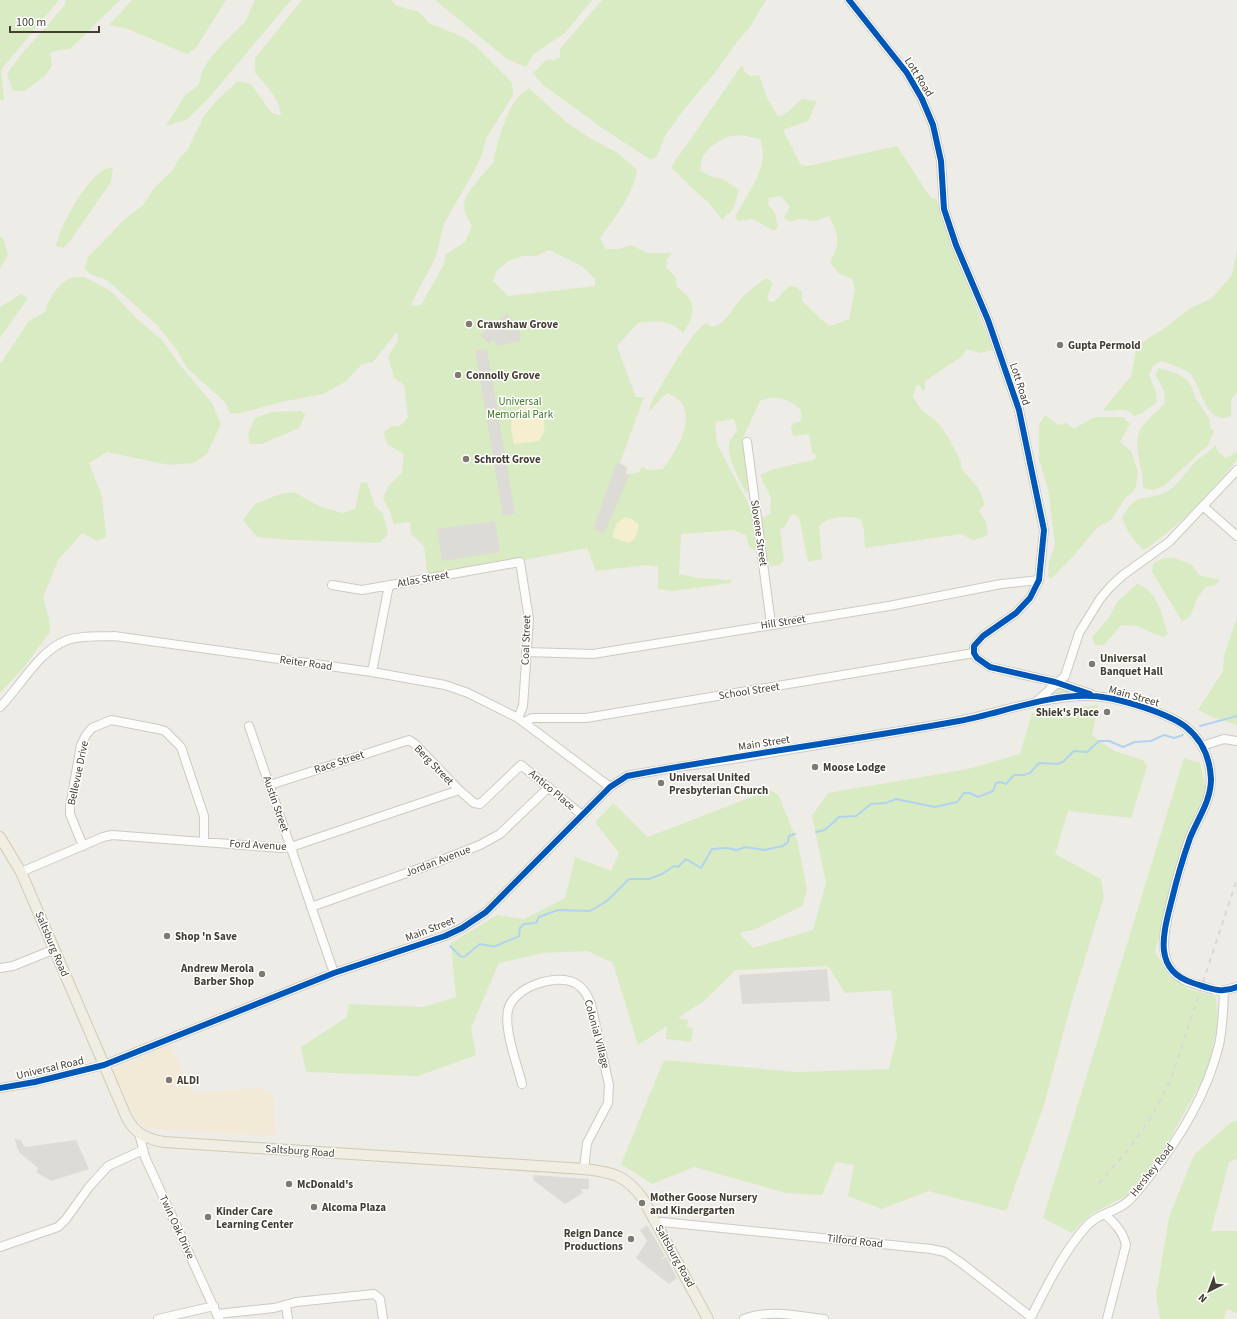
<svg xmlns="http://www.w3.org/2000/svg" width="1237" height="1319" font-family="'Source Sans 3',sans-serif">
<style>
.commercial{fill:#f3e9d7}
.green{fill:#d9ebc3;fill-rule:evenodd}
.sand{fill:#f5efcd}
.parking{fill:#dddbd6}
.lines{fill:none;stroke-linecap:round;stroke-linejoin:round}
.stream{stroke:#b2d3f0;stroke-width:2}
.minor-casing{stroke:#cccac3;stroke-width:10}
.major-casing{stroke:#d1cab2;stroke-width:12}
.minor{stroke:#fcfcfb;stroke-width:8}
.major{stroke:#f0ede2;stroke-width:10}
.rail{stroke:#d8d8d7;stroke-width:2;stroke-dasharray:5 5;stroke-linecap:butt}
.minor-bridge-casing{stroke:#cccac3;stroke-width:10;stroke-linecap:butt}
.minor-bridge{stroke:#fcfcfb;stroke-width:8}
.cycleway-casing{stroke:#fff;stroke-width:8}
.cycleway{stroke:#0057b8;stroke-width:6}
.poi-dot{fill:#807b71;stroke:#fff;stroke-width:1.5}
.labels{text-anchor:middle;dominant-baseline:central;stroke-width:3;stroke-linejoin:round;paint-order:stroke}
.street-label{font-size:11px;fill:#443e32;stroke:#fff}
.poi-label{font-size:11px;font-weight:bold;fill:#443e32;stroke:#fff;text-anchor:start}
.park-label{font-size:11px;fill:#3d7823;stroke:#fff}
</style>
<rect width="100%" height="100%" fill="#eeece6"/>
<path class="commercial" d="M171,1045L192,1093L258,1088L272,1094L274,1097L275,1136L160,1129L145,1127L137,1119L111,1070Z"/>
<path class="green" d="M0,0H59L1,70L4,100H0Z
M66,0H120L70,49L59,50L50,53L52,66L45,76L25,91H13L7,74L19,57L65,5Z
M132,0H226L196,48L187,54L128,29L109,25Z
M255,0H291L208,99L188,119L166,126L185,95L199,85C202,58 228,41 244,23C249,17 251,7 255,0Z
M302,0H391L397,6L419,12L429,23L463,37L475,45L512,82L513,95L486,139L482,155L474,171L445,222C440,234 440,246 435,258C428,275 417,289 411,306L421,305L443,266L446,254L465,242L472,226C468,219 462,209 465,200C468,191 486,170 493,163C496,145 506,113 517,98C520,94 525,91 529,88L565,121L591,139L618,153L637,170C633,195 615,218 600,238L606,249H620L631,245L647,253H673L667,259L666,268L676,277V286C697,302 697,312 683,333C670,319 656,321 638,323L617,346L636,397H644L616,474L638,473L642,467L649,470L663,469C675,453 697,419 679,400C676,398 671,395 668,393C660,397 656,406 648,412L652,401C662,384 691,332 706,323L712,327C725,325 731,310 739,301C746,293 757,285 766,278L773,283L767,298L770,302L775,301L789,286L797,287L802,292V301L822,320L830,326L849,319L855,290L852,279L838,273L830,262C841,242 839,236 829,216L816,221L799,219L790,222L784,218L790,207L781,196L769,198L768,204L775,213L778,227L774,231L753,219L738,221L735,217C744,201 763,173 763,154C763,149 761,143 760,139L741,135L726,137L710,147L702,158L700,171L713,177L723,179L739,190L733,209L722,220L710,204L691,187L671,167L742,65L744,71L750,76L759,75L767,98L778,116L784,115L802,99L817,101L808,121L783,130L801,165L808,166L897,146L930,197L937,200L947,234L993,350L979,353L967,349L961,357L925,381V389L923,391L919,385H917L913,395C919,412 927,412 938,423C945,429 956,452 961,462V468L978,488L985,504L979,511L986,522L988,534L983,537L973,540L961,534L865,548L864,530L861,519C848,516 828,515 819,527L822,559L808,562L800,522L797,516L793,514L789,518L785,527L780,529L784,560L780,565L770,566L766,561L762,518L770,514L771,498L760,475L774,469L813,460L817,456L812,452L809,434L793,436L791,428L794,423L799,422L802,417L800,409C788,399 775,394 760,401L743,438L748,491L746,493C740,481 729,461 729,448C728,441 733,436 737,431L734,419L715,422L717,444L747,501L755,522L758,547L755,551L749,546L746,535L733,530L681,534L679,574L698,578L731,580V583L673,591L658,589V567L647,565L596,571L587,548L428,578L424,546L411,534L410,522L394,524L390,512L383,498L388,487L402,472L404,454L388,445L383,432L393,426H400L408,417L404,385L394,378L388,357L398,340L397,332L373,362L362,364L345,382L323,394L281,402L241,413L230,414L225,402L187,368L177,350L157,325L107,280L92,275L84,269L88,257L125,219L143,205L154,188L172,171L180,157L187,151L204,116L217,100L238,81L251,84L271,112L281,116C280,99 265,84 255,73V58ZM549,250L583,267L595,279V286L508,296L493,281L496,272L508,261L523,256H536Z
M435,0H592L566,32L534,54L526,67L507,59Z
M602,0H766L750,27L737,42L714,74L685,108L666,134L657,156L651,160L605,130L543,85L533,73L546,60H554L560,57V49Z
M113,167L111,182L70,241L63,248L56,246C61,224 89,170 113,167Z
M0,236L3,238L8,255L0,269Z
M1237,250V393C1228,399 1232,407 1231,416C1205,428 1201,382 1188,372C1181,367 1170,364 1162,361L1153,366L1149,375L1156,392L1157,402L1141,414L1134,416C1123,404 1117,414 1103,410L1131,376L1137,345L1162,330L1189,309L1212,298L1232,275Z
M85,277L112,292L138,320L162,340L179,364L212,403L221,424L207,454L194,463L169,465L107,452L89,463L102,496L106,537L97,541L82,533L58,560L43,598L49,618L50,632L24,667L0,693V364L29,321L45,312C48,300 57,285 69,279C73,277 80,277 85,277Z
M21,294L28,298L0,338V307Z
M1159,368L1178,374L1187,380L1192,387L1195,397L1210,420V427L1214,431L1208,445L1164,486L1153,490L1143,488C1144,469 1131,445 1141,428C1147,419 1158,411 1165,403L1164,391L1155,374Z
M300,411L306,414L299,428L262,444H250L248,434L255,418L271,412Z
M1045,415L1058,425L1066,423L1074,429L1094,417H1123L1130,424L1120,442L1131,451L1138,472L1136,486L1133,492L1126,497L1111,520L1098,527L1068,562L1051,579L1048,576L1049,562L1055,545L1048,488L1039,460V424Z
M1216,445L1218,452L1226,458L1237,452V460C1209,493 1181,525 1144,550C1133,541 1127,531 1122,518C1137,490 1141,503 1164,493C1178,487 1186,471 1197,460C1203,455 1210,451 1216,445Z
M361,482L367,483L375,506L383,514L388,534L380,543L294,540L257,537L243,520L255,504L280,494L294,492L319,506L342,513L355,509Z
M1163,558H1174L1191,564L1199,575L1220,580L1215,585L1205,587L1197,599L1190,617L1182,621L1152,572L1153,564Z
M1137,584C1158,590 1162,616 1168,634L1164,637L1152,633L1138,626L1121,625L1104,645H1095L1092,637L1108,619L1118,601Z
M1237,618V725L1212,717L1198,710L1223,671L1224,655Z
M1059,688L1075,692L1051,696Z
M1098,705L1092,735L1114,751L1143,760L1147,767L1131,818L1068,811L1055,854L1101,879L1104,897L1071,1004L1044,1105L1006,1211L928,1191L882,1209L848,1196L854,1165L836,1162L822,1195L786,1193L694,1167L652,1184L621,1164L664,1060L796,1072L889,1069L897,1037L891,990L845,993L828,966L736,970L704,1001L678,1018L688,1020L687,1027L693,1028L691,1042L666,1039L667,1026L638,1045L613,963L588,951L543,953L499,963L471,1028L476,1055L418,1076L306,1072L301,1047L347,1017L349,1004L423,1007L456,997L451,943L497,915L524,919L565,898L575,857L611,871L619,853L595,822L613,803L648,837L769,790L778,794L798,843L807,890L802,906L756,929L739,933L753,948L813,930L826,883L812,816L828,793L968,769L1020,754L1032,713Z
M1184,758L1200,763L1206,789L1155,951L1169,976L1188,989L1216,996L1218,1024L1207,1072L1160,1156L1126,1196L1091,1214L1072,1233L1043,1218Z
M1237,1121V1159L1229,1162L1211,1231H1237V1313L1227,1309L1224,1319H1160L1156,1294L1169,1217L1194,1155L1230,1123Z"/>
<path class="sand" d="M526,405C544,409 550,427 539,441L514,444C511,425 506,416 526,405Z
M625,517L632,519L639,525L635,539L628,543L612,537L617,523Z"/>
<path class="parking" d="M507,313L515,322L505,331L519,330L521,341L496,346L494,340L489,344L480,335Z
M487,349L515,514L503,516L475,350Z
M617,462L627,467L626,474L629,476L604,534L593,529Z
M495,521L500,552L442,561L437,529Z
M827,969L830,1001L742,1004L739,975Z
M15,1139L21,1140L23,1145L26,1147L76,1140L89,1169L51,1181L36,1172L38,1168L20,1153L17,1148Z
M534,1175L589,1179V1189H581L583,1193L565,1204L533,1180Z
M647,1225L665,1256L661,1258L662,1259L666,1257L677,1278L669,1284L636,1258L647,1241L640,1230Z"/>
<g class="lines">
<path class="stream" d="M1200,726L1237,716
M816,832L825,830L839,817L856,816L871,804L886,803L896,799L935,807L957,802L964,793H970L978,797L993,791L996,783L1000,782L1006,784L1014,775H1024L1030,773L1039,763L1057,764L1063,762L1074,751L1087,752L1099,741H1109L1123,747L1135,742L1151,741L1164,735L1174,738L1183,735
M450,946L460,956L464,957L480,944C496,947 492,948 507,941C511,939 515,939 519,936L520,928L524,924L536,923L539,917L558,910L590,911L607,901L629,879H649L662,874L674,866L678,867L686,859L701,868L712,849L728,848L736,850L746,847L764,850L783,846L788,842L789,836L795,834"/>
<g class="minor-casing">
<path id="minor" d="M849,0L907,73L922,99L933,125L941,161L944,209L956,245L988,320L1019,410L1044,530L1039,580L1030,598L1016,613L983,636L974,646V653L977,658L990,667L1055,682L1091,694
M747,442L771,624
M1204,507L1237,536
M332,585L362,590L520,562L529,619L523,706L518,718
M526,652L593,654L889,606L1001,584L1039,580
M372,672L389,585
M1036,702L1065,676L1079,633L1100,599L1110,587L1123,575L1169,542L1237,470
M0,707C21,686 37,653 65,641C80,635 99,637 114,636L372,672L445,685L468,693L518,718L610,787
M525,722L532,718H586L974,653
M249,726L334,973
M1202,746L1224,739L1237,741
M270,785L409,740L415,744L459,790
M83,846L70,814V807L81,745L86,735L92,728L111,720L158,729L165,731L181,747L204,816V841
M21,872L103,837L112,835L281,848L291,847L459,790L474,803L480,804L521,765L582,815
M311,907L432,864L480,845L500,834L549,787
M0,968L13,966L55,949
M1220,991L1237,987
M522,1084C517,1064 504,1030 508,1010C513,987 556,973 575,983C584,988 587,995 591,1004L609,1085L608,1103L587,1143L584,1169
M0,1088L35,1082L104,1065L334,973L445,936L462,928L486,912L610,787L627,776C662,769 698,764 733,759C805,747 876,735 948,723C994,715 1040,696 1087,696C1112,695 1150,708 1173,719C1201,732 1216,764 1209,794C1206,809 1196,823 1190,837C1183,856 1178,875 1173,894C1166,924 1151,966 1188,982
M139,1133L145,1157L219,1319
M1105,1214C1114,1223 1123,1231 1126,1245L1107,1319
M656,1223L662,1222L931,1249L945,1252L960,1262L1031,1317
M0,1247L58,1227L66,1219L89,1187L108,1166L143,1150
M286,1305L288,1319
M217,1314L274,1308L296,1302L374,1294L380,1299L383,1319
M158,1319L214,1306
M744,1319C769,1309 798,1316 824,1319
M1030,1319C1046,1288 1062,1254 1085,1228C1097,1213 1112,1214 1126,1203C1134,1197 1141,1187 1148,1178C1179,1140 1207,1093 1219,1045C1223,1027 1223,1009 1224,991"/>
</g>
<g class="major-casing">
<path id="major" d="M0,837L21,872L126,1116C134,1133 146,1139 164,1142L584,1169C612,1172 626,1175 643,1199L708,1319"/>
</g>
<use href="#minor" class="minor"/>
<use href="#major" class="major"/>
<path class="rail" d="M1099,1184L1136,1140L1153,1114L1171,1079L1237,879"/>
<g class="minor-bridge-casing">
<path id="minor-bridge" d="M1188,982L1215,990"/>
</g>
<use href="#minor-bridge" class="minor-bridge"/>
<g class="cycleway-casing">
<path id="cycleway" d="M849,0L907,73L922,99L933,125L941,161L944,209L956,245L988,320L1019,410L1044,530L1039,580L1030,598L1016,613L983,636L974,646V653L977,658L990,667L1055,682L1090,694
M0,1088L35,1082L104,1065L334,973L445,936L462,928L486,912L610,787L627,776C737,755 849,741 959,721C1002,713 1047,694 1092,696C1116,697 1168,713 1186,727C1202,740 1210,758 1211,779C1211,801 1198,818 1190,838C1183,858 1177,878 1172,899C1164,931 1151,970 1193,983C1209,988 1221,994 1237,987"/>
</g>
<use href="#cycleway" class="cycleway"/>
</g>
<g class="poi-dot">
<circle cx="469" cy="324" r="4"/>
<circle cx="1060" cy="345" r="4"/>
<circle cx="458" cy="375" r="4"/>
<circle cx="466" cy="459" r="4"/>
<circle cx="1092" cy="664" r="4"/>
<circle cx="1107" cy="712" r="4"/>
<circle cx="815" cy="767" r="4"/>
<circle cx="661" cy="783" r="4"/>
<circle cx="167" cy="936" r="4"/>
<circle cx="262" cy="974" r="4"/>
<circle cx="169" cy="1080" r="4"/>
<circle cx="289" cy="1184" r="4"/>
<circle cx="642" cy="1203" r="4"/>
<circle cx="314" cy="1207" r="4"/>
<circle cx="208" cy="1217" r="4"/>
<circle cx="631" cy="1239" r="4"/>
</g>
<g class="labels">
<g class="street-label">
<text transform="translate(919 77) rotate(58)">Lott Road</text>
<text transform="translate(1020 384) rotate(72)">Lott Road</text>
<text transform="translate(759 533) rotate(82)">Slovene Street</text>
<text transform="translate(423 579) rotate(-10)">Atlas Street</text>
<text transform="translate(783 622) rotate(-9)">Hill Street</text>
<text transform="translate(526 640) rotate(-88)">Coal Street</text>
<text transform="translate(306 663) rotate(8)">Reiter Road</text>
<text transform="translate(749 691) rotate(-9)">School Street</text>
<text transform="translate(1134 696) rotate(16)">Main Street</text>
<text transform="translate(764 743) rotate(-9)">Main Street</text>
<text transform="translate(339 762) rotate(-18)">Race Street</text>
<text transform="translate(434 765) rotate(46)">Berg Street</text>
<text transform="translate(78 773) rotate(-78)">Bellevue Drive</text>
<text transform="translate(552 790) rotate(40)">Antico Place</text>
<text transform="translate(276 804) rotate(71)">Austin Street</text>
<text transform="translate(258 845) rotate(3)">Ford Avenue</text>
<text transform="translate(438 861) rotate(-21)">Jordan Avenue</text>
<text transform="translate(430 929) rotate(-21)">Main Street</text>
<text transform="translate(52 944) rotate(67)">Saltsburg Road</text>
<text transform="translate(597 1034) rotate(75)">Colonial Village</text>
<text transform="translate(50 1068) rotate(-13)">Universal Road</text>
<text transform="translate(300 1151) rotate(4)">Saltsburg Road</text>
<text transform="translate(1152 1170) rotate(-52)">Hershey Road</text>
<text transform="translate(177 1227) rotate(65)">Twin Oak Drive</text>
<text transform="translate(855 1241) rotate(6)">Tilford Road</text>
<text transform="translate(675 1256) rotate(61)">Saltsburg Road</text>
</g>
<g class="poi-label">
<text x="477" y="324">Crawshaw Grove</text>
<text x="1068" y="345">Gupta Permold</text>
<text x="466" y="375">Connolly Grove</text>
<text x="474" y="459">Schrott Grove</text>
<text x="1100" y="658">Universal<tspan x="1100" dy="13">Banquet Hall</tspan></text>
<text x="1099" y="712" text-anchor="end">Shiek's Place</text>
<text x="823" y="767">Moose Lodge</text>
<text x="669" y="777">Universal United<tspan x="669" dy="13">Presbyterian Church</tspan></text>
<text x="175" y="936">Shop 'n Save</text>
<text x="254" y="968" text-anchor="end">Andrew Merola<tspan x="254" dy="13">Barber Shop</tspan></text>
<text x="177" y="1080">ALDI</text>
<text x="297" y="1184">McDonald's</text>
<text x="650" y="1197">Mother Goose Nursery<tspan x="650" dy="13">and Kindergarten</tspan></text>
<text x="322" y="1207">Alcoma Plaza</text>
<text x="216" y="1211">Kinder Care<tspan x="216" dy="13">Learning Center</tspan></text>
<text x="623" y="1233" text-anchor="end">Reign Dance<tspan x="623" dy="13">Productions</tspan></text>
</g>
<g class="park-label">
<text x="520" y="401">Universal<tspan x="520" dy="13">Memorial Park</tspan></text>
</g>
</g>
<g transform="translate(1209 1291) rotate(222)" stroke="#ffffff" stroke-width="3" paint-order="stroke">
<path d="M0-3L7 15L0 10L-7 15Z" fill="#443e32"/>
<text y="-6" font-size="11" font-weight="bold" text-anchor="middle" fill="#443e32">N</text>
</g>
<path d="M10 26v6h89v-6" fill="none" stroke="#443e32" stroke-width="2"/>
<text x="16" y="26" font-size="12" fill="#443e32" stroke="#ffffff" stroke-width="3" paint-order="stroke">100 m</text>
</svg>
